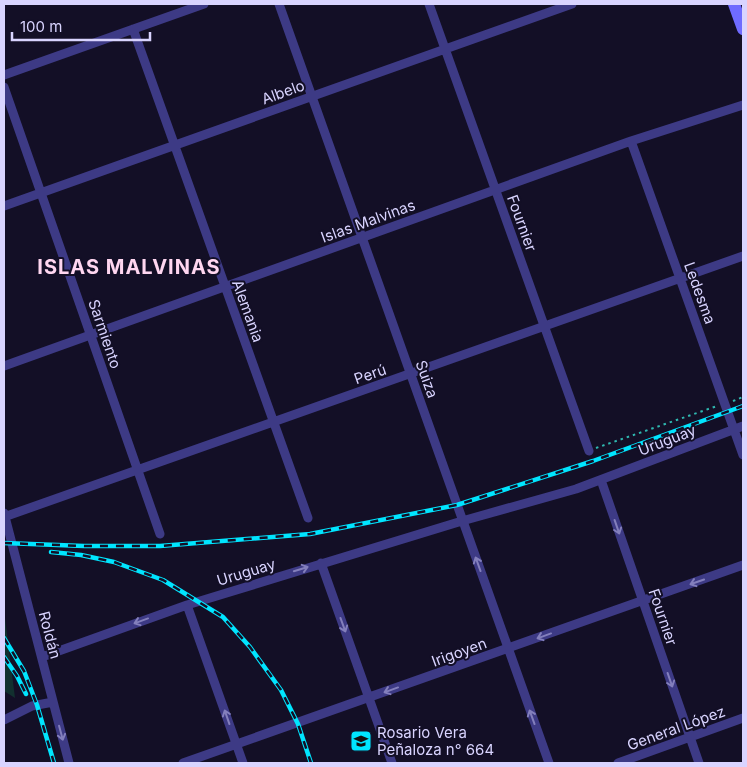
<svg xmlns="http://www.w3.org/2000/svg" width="747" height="767" font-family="Inter,sans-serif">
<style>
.green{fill:#12302f}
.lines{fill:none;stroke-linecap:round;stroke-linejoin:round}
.path{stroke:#2fb8b0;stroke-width:2;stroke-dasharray:2.5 4;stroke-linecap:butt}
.street{stroke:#3d3a85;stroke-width:9}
.secondary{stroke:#6f6bff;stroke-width:12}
.rail-casing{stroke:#00e5ff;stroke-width:4.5}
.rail{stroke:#130f26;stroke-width:2.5;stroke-dasharray:8;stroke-linecap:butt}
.oneway{stroke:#837fbc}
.labels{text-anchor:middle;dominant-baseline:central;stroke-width:4;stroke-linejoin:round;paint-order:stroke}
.street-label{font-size:15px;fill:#d9d4ff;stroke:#130f26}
.poi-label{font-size:15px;fill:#d9d4ff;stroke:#130f26;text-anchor:start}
.district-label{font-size:20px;font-weight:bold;letter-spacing:1px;fill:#ffd6f0;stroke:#130f26}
</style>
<rect width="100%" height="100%" fill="#130f26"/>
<path class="green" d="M4,610L15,698L4,691Z"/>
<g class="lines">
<path class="path" d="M733,401L743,397
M596,448L717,406"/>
<path class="street" d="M279,4L549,763
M429,4L589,451
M133,29L308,518
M4,75L204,4
M4,87L160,534
M631,141L743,455
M4,206L572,4
M4,366L631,141L743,105
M601,480L699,763
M4,513L69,763
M4,517L743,256
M321,563L392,763
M187,605L243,763
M42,657L187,605L462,521L576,489L743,426
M4,720L32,706L53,702
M183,763L743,565
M618,763L743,718"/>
<path class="secondary" d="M734,4L743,29"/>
<g class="rail-casing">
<path id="rail" d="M4,543L84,546H160L310,534L457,505L593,461L743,406
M51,552L81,555L114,562L163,580L223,617L250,647L281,690L298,724L311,763
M4,638L24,671L37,705L54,763
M4,657L17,676L26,694"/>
</g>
<use href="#rail" class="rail"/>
</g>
<defs><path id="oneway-shaft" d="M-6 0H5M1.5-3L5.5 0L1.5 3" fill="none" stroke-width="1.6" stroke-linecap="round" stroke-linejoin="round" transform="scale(1.25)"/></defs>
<g class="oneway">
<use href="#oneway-shaft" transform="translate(617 527) rotate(71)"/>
<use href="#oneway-shaft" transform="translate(478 564) rotate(-110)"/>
<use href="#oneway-shaft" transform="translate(301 569) rotate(-17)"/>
<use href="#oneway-shaft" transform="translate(697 582) rotate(161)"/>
<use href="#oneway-shaft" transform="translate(141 621) rotate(160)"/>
<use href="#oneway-shaft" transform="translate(343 625) rotate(70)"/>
<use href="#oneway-shaft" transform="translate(544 636) rotate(160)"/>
<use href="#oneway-shaft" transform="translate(670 680) rotate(71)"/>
<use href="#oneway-shaft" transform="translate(391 690) rotate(160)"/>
<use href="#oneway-shaft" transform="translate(227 717) rotate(-109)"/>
<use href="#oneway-shaft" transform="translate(532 717) rotate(-110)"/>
<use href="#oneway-shaft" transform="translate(61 733) rotate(75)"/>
</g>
<defs>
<g id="school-square" transform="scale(1.125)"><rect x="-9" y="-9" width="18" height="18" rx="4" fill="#00e5ff" stroke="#130f26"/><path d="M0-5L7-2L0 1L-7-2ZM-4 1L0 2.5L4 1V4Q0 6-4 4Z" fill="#111"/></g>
</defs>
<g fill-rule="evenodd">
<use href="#school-square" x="361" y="741"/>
</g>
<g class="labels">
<g class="street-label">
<text transform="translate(283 92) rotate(-20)">Albelo</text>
<text transform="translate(368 221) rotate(-20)">Islas Malvinas</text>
<text transform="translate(522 223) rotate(70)">Fournier</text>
<text transform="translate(700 293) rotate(70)">Ledesma</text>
<text transform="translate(248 311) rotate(70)">Alemania</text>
<text transform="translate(105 334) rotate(71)">Sarmiento</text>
<text transform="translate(370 374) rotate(-19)">Perú</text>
<text transform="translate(427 379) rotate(70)">Suiza</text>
<text transform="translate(667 440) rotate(-21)">Uruguay</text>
<text transform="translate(246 572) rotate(-17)">Uruguay</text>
<text transform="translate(663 617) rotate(71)">Fournier</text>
<text transform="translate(50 635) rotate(75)">Roldán</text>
<text transform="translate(459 652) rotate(-20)">Irigoyen</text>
<text transform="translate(676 728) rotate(-20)">General López</text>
</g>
<g class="poi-label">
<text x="377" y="732">Rosario Vera<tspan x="377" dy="17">Peñaloza n° 664</tspan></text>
</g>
<g class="district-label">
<text x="129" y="267">ISLAS MALVINAS</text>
</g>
</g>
<rect width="747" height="767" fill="none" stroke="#d9d4ff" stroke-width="10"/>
<path d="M12 32v8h138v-8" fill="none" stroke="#d9d4ff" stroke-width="2.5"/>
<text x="20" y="32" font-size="15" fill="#d9d4ff" stroke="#130f26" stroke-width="4" paint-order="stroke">100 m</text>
</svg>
